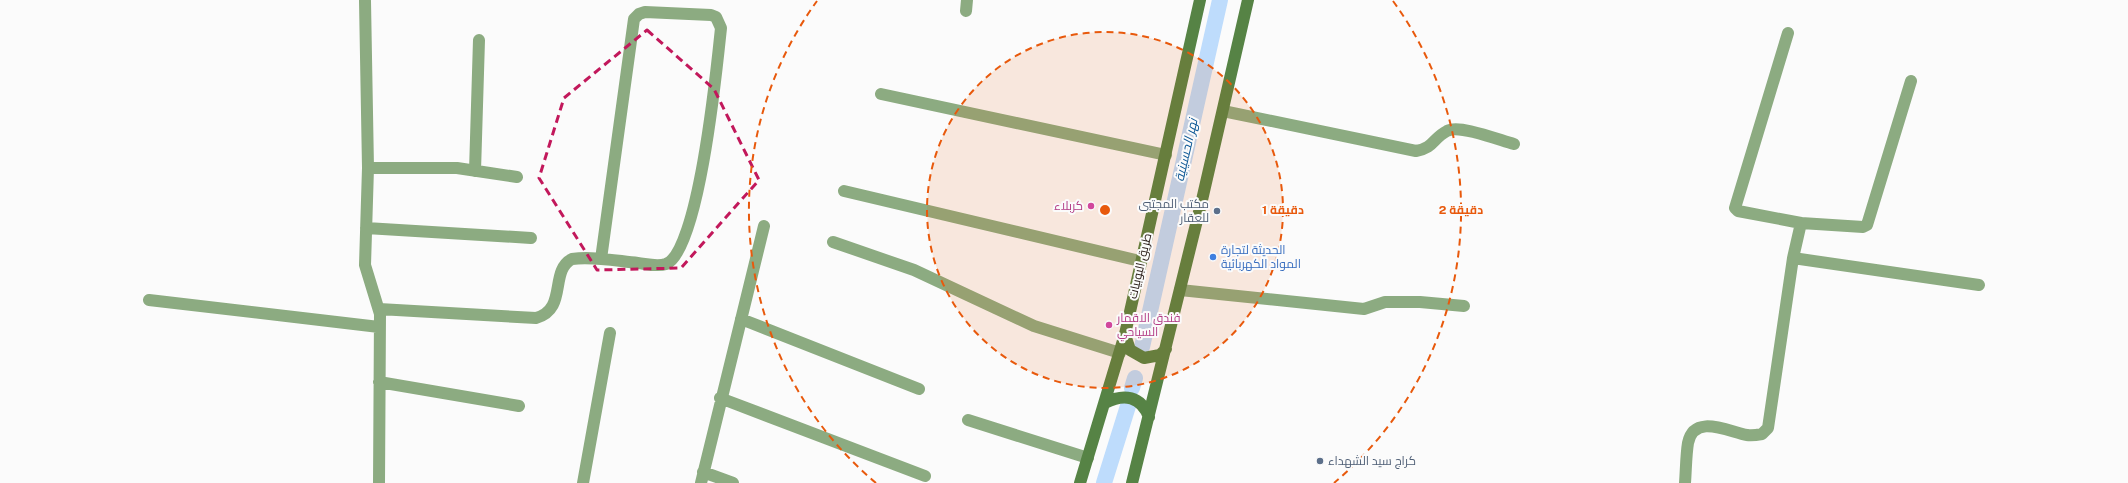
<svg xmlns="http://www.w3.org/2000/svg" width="2128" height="483" font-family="'Public Sans',Cairo,sans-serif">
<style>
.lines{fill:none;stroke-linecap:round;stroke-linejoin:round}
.canal{stroke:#bedcfc;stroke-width:16}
.street{stroke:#8cab81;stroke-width:12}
.secondary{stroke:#568345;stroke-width:12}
.marked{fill:none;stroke:#c2185b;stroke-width:3;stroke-dasharray:8 5;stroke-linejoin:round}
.ring{fill:none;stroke:#e8590c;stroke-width:2;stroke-dasharray:7 5}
.hotel-dot{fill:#d1479c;stroke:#fbfbfb;stroke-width:1.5}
.service-dot{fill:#5c6f8a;stroke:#fbfbfb;stroke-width:1.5}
.shop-dot{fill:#3f7fe0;stroke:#fbfbfb;stroke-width:1.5}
.labels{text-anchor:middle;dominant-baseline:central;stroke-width:4;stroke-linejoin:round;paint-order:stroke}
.service-label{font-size:12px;fill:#4e5e75;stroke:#fbfbfb;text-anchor:end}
.hotel-label{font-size:12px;fill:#b23c85;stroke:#fbfbfb;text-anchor:end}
.shop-label{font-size:12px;fill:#366cbe;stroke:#fbfbfb;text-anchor:start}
.street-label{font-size:12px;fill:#241712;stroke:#fbfbfb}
.water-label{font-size:13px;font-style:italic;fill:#095593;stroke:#fbfbfb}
.centre{fill:#e8590c;stroke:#fbfbfb;stroke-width:2}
.ring-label{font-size:12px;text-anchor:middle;font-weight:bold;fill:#e8590c;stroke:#fbfbfb;stroke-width:4;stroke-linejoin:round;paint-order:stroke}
</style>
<rect width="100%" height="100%" fill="#fbfbfb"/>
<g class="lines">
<path class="canal" d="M1142,347L1220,0
M1132,388L1135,378
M1104,483L1128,406"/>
<path class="street" d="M365,1L368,168L365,265L380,314L379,483
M966,11L967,0
M1788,33L1735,208L1738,211L1801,223
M881,94L1166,155
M1223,111L1416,151C1434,148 1433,138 1447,131C1459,124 1499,140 1514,144
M368,168H457L517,177
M475,171L479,40
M844,191L1140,261
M366,228L531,238
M833,242L914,270L1034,326L1120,353
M1793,258L1979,285
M1180,290L1364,309L1385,302H1420L1464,306
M149,300L379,327
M379,309L536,318C568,309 549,271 572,259C593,256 617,261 638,263C647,264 657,267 666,264C699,252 717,66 721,28L716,17L711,15L645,12L639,14L634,19L601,259
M741,319L919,389
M379,382L519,406
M720,398L925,476
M968,420L1088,458
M703,472L733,483
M583,483L610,333
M701,483L764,226
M1685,483C1686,470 1686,455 1688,443C1694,413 1729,432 1747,435C1752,436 1757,435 1762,434L1768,428L1793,258L1801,223L1863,227L1867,225L1911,81"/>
<path class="secondary" d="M1125,335L1130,350L1144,358L1160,355L1166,349
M1105,403C1124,393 1141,396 1149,417
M1080,483L1125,334L1200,0
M1132,483L1202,200L1248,0"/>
</g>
<path class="marked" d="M647,30L714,89L759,180L681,268L597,270L539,178L564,98Z"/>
<circle cx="1105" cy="210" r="178" fill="#e8590c" fill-opacity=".12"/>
<g class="ring">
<circle cx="1105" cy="210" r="178"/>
<path d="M876 483A356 356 0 0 1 817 1M1393 1A356 356 0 0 1 1334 483"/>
</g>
<g class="hotel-dot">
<circle cx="1091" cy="206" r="4"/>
<circle cx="1109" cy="325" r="4"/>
</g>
<g class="service-dot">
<circle cx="1217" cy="211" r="4"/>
<circle cx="1320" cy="461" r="4"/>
</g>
<circle class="shop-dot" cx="1213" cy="257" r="4"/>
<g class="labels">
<g class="service-label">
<text x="1209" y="204">مكتب المجتبى<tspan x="1209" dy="14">للعقار</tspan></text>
<text x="1328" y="461" text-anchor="start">كراج سيد الشهداء</text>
</g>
<g class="hotel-label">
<text x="1083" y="206">كربلاء</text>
<text x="1117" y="318" text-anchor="start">فندق الاقمار<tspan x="1117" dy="14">السياحي</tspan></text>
</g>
<g class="shop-label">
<text x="1221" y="250">الحديثة لتجارة<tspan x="1221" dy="14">المواد الكهربائية</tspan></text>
</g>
<g class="street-label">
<text transform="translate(1140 266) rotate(-77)">طريق البوبيات</text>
</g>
<g class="water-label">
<text transform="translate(1186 150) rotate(-77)">نهر الحسينية</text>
</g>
</g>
<circle cx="1105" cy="210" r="6" class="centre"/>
<g class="ring-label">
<text x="1283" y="214">1 دقيقة</text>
<text x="1461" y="214">2 دقيقة</text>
</g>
</svg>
